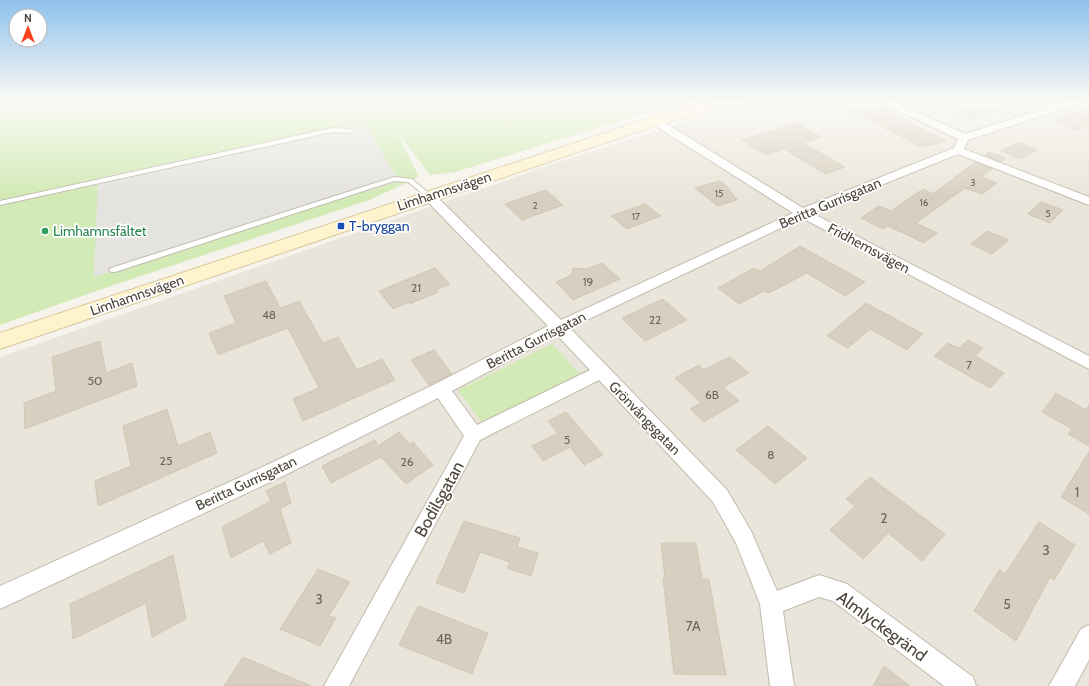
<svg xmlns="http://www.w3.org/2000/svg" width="1089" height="686" font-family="Cabin,sans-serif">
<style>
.residential{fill:#eae5da}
.green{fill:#d2eab5}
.parking{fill:#e5e3e0}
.building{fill:#d8cfc1;stroke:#d3c7b4}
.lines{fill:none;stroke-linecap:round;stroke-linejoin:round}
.service-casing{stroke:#c2bbae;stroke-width:2}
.minor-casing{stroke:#c2bbae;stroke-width:2}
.secondary-casing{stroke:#d6c79b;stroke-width:2}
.service{fill:#fff;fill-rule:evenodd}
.minor{fill:#fff;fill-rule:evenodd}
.secondary{fill:#fff3cd;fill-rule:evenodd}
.transit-dot{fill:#1a4fb4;stroke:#fff;stroke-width:1.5}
.leisure-dot{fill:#2e9e5b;stroke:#fff;stroke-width:1.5}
.labels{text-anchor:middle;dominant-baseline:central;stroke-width:3.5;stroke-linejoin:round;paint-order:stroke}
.far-number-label{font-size:10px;fill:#6e675b}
.number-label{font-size:12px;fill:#6e675b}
.street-label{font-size:14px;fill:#4b4439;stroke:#fff}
.transit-label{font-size:14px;fill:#164399;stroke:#fff;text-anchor:start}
.leisure-label{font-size:14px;fill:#27864d;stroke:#fff;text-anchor:start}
.near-number-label{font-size:14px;fill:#6e675b}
.near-street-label{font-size:17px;fill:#4b4439;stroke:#fff}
</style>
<rect width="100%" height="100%" fill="#f6f3ec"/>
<path class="residential" d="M754,101H1089V686H0V357L567,159Z"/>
<path class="green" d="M0,101H693L635,116L455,172L430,175L396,130L419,177L369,200L102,289L0,325Z
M552,344L580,374L483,424L458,390Z"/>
<path class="parking" d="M339,126L367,127L399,181L94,277L98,178Z"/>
<path class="building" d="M831,101H878L891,108L885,110L946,141L922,147Z
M934,101H976L998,110L973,118Z
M1089,107V125L1077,130L1052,120Z
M796,123L821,137L803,143L845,167L826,174L784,149L766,155L742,140Z
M1019,142L1037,150L1020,159L1001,151Z
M989,152L1006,158L1001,162L985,155Z
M975,162L992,169L981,177L997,183L982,194L965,188L916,223L937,233L924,243L888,226L883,229L861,218L879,206L891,211L923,189L933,194Z
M720,181L725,184L737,200L718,206L695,188Z
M546,190L563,205L522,220L505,204Z
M1041,202L1063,210L1050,223L1028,214Z
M645,204L661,216L627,229L611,216Z
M987,231L1009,240L992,254L971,244Z
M800,246L865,282L845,296L807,273L769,293L764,291L739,304L718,288L754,268L760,271Z
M602,263L620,279L573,300L556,282L572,275L573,268L587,269Z
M435,268L450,284L436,290L438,292L410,304L409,302L393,309L379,291Z
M266,281L280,308L299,301L323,343L338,337L357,370L382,359L395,380L303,421L293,399L319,388L288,328L218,355L209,333L236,323L224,296Z
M663,299L687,320L645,341L622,318Z
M866,303L923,334L907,350L870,329L848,348L827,336Z
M968,340L983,348L975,356L1004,373L990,388L934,356L948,343L959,348Z
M100,341L106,373L132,363L137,386L25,429L24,403L56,391L52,357Z
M434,350L452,374L429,385L411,360Z
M730,357L749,373L723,387L739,401L704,422L690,409L701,403L675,378L699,365L704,370Z
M1056,393L1086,410L1089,405V446L1068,434L1072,429L1042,412Z
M167,409L178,446L210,432L217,453L98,506L95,481L131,466L123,426Z
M566,412L603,455L584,465L570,447L543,461L532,446L558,433L548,421Z
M768,426L807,458L775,484L736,450Z
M399,432L410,444L413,442L433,465L406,484L381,457L331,483L322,466L375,440L378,446Z
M1089,452V514L1061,497Z
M870,477L945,534L922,561L888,533L863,559L830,530L855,506L846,499Z
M285,482L291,503L280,509L291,543L270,554L263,541L231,558L222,527L271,501L266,491Z
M464,521L520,538L517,547L538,553L531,576L507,568L510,562L480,552L464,593L436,583Z
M1039,522L1075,545L1054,580L1050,577L1016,641L974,611L999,570L1005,574Z
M661,543H696L702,579H709L726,675L674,674L663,578H665Z
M173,555L186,619L152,637L146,603L73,639L70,604Z
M318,569L350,582L329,616L336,618L320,646L280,629Z
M418,606L488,633L472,674L399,645Z
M243,657L311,686H224Z
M884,666L910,686H873Z"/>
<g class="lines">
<g class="service-casing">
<path id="service" d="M332,128L350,129L353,131L350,133L332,132L0,205V201Z
M394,177L412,179L432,196L429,198L427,197L408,182L394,181L115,272H111L109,270L111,268Z"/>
</g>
<g class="minor-casing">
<path id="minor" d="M879,101H892L965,134L1068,101H1082L1080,103L968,140L964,149L1089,197V205L958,154L812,213L1089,356V369L802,218L570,328L727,490L751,531L777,591L819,575L847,584L973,677L976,686H944L833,601L819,597L783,611L794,686H770L760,604L736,543L713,502L599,380L480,440L349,686H324L464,436L438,398L283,476L0,609V586L269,464L435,384L548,326L425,199L423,196L425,193H433L561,320L793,213L651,123L650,121L651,119H659L803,208L954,148L958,139ZM557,335L590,370L477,425L452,391Z
M1089,625V660L1075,686H1049L1081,629Z"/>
</g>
<g class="secondary-casing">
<path id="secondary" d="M715,101H737L735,104L660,124L0,349V333L650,118Z"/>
</g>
<use href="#service" class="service"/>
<use href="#minor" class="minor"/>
<use href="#secondary" class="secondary"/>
</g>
<linearGradient id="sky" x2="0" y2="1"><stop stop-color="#8fc1ec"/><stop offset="0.51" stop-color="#fbfaf6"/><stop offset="1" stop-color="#fbfaf6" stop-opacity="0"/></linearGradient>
<rect width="1089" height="197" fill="url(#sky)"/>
<rect class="transit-dot" x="337" y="222" width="8" height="8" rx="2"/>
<circle class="leisure-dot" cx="45" cy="231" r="4"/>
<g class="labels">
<g class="far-number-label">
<text x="973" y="182">3</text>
<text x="719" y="193">15</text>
<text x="924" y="202">16</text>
<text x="535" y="205">2</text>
<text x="1048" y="213">5</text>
<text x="636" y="216">17</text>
</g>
<g class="number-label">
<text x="588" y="281">19</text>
<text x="416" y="287">21</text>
<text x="269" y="314">48</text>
<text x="655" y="319">22</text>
<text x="969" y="364">7</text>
<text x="95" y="380">50</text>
<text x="712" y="394">6B</text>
<text x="567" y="439">5</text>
<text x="771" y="454">8</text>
<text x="166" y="460">25</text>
<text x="407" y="461">26</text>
</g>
<g class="street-label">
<text transform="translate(444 191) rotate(-18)">Limhamnsvägen</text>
<text transform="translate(830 203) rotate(-23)">Beritta Gurrisgatan</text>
<text transform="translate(869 248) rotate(28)">Fridhemsvägen</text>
<text transform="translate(137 295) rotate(-19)">Limhamnsvägen</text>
<text transform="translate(536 340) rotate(-27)">Beritta Gurrisgatan</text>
<text transform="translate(645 418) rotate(46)">Grönvångsgatan</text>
<text transform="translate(246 483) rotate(-25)">Beritta Gurrisgatan</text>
</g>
<g class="transit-label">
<text x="349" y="226">T-bryggan</text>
</g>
<g class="leisure-label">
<text x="53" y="231">Limhamnsfältet</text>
</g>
<g class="near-number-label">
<text x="1077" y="492">1</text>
<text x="884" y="518">2</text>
<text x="1046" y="550">3</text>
<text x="319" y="599">3</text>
<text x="1007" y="604">5</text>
<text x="693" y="626">7A</text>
<text x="444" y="639">4B</text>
</g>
<g class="near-street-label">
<text transform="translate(439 499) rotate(-61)">Bodilsgatan</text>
<text transform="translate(882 626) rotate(36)">Almlyckegränd</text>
</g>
</g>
<g transform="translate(28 28)"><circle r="19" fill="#ffffff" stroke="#b7b4b0"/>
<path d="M0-3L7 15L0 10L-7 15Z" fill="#fc3f1d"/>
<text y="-6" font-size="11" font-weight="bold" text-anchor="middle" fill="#4b4439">N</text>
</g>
</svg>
